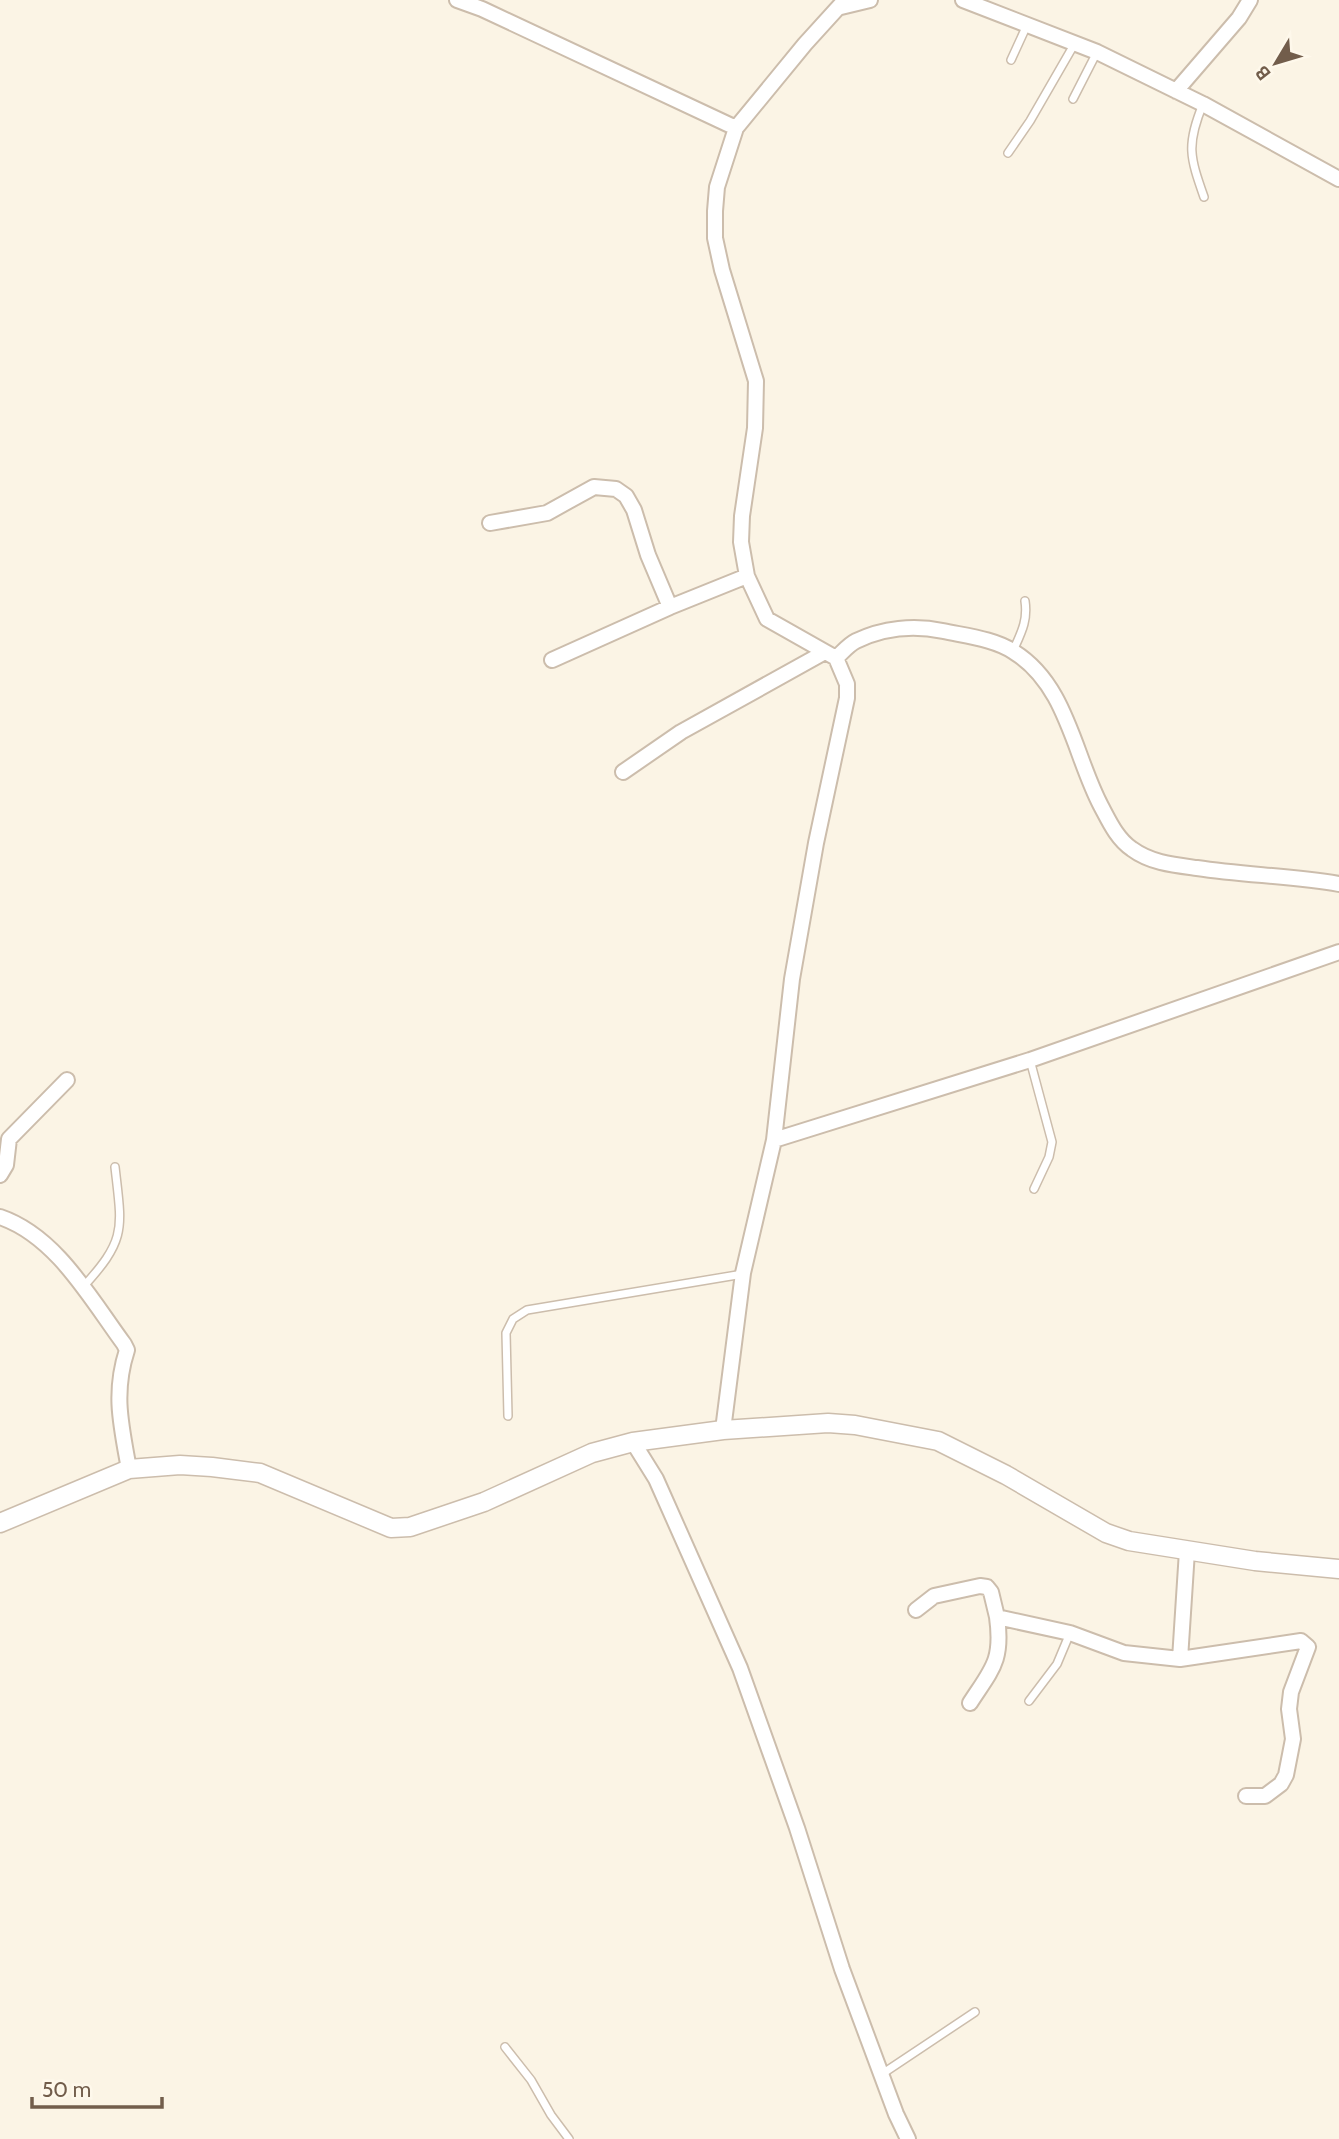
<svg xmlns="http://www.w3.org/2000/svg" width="1339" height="2139" font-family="Cabin,sans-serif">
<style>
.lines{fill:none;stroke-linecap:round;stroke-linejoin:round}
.service-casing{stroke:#ccbdac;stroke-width:10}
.minor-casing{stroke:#ccbdac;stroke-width:18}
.tertiary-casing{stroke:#ccbdac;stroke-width:21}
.service{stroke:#fff;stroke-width:7}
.minor{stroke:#fff;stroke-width:14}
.tertiary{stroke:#fff;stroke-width:18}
</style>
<rect width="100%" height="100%" fill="#fbf4e5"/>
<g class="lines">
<g class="service-casing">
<path id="service" d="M1011,60L1027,25
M1073,99L1097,52
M1203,104C1186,145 1190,157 1204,197
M1008,153L1030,121L1075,43
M1013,651C1021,633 1028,621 1025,601
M1030,1060L1052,1142L1049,1157L1034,1189
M83,1287C127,1239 122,1229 115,1167
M508,1416L506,1333L513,1319L527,1310L743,1274
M1029,1701L1057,1664L1070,1633
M505,2047L531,2080L551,2115L569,2139
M882,2074L975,2012"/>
</g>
<g class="minor-casing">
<path id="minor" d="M457,0L482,9L736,128
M963,0L1097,52L1203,104L1339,179
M841,7L870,0
M1176,91L1239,18L1250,0
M490,523L547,513L594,487L616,489L626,496L634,510L648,555L670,607
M836,658C842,653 848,645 856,641C883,628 914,625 943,631C966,636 995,639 1014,652C1067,685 1074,755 1101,806C1109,821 1117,839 1132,849C1151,863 1174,865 1197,868C1244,875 1292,876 1339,884
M552,660L670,607L747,576
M623,772L681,732L825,652
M774,1140L1030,1060L1339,952
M0,1175L6,1165L9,1139L67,1080
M0,1217C56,1236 90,1298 124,1344L127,1350C113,1393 121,1425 129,1469
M723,1430L743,1273L774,1140L792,979L816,843L847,698V684L836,658L767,619L747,576L741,542L742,516L755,428L756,381L722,270L715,238V211L717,187L736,128L805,44L845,0
M633,1442L656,1479L740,1668L797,1828L842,1969L896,2114L908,2139
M1187,1551L1180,1659L1301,1641L1308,1647L1291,1692L1289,1709L1293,1739L1286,1775L1281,1784L1265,1796H1246
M916,1610L934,1596L980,1586L987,1587L991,1592L997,1617L1070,1633L1124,1653L1180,1659
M970,1703C992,1669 1003,1661 997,1617"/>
</g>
<g class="tertiary-casing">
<path id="tertiary" d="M0,1523L129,1469L180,1465L212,1467L260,1473L391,1528L410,1527L484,1502L592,1453L633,1442L723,1430L828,1423L855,1425L938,1441L1006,1475L1106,1533L1129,1541L1255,1561L1339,1569"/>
</g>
<use href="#service" class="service"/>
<use href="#minor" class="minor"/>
<use href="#tertiary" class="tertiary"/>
</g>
<g transform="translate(1276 63) rotate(232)" stroke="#fef8eb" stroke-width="5" paint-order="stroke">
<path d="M0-5L12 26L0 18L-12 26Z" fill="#725d4b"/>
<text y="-10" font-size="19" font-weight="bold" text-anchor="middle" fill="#725d4b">B</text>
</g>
<path d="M32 2097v10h130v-10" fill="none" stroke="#725d4b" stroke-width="3.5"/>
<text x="42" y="2097" font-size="21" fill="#725d4b" stroke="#fef8eb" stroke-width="5" paint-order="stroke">50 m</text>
</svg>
